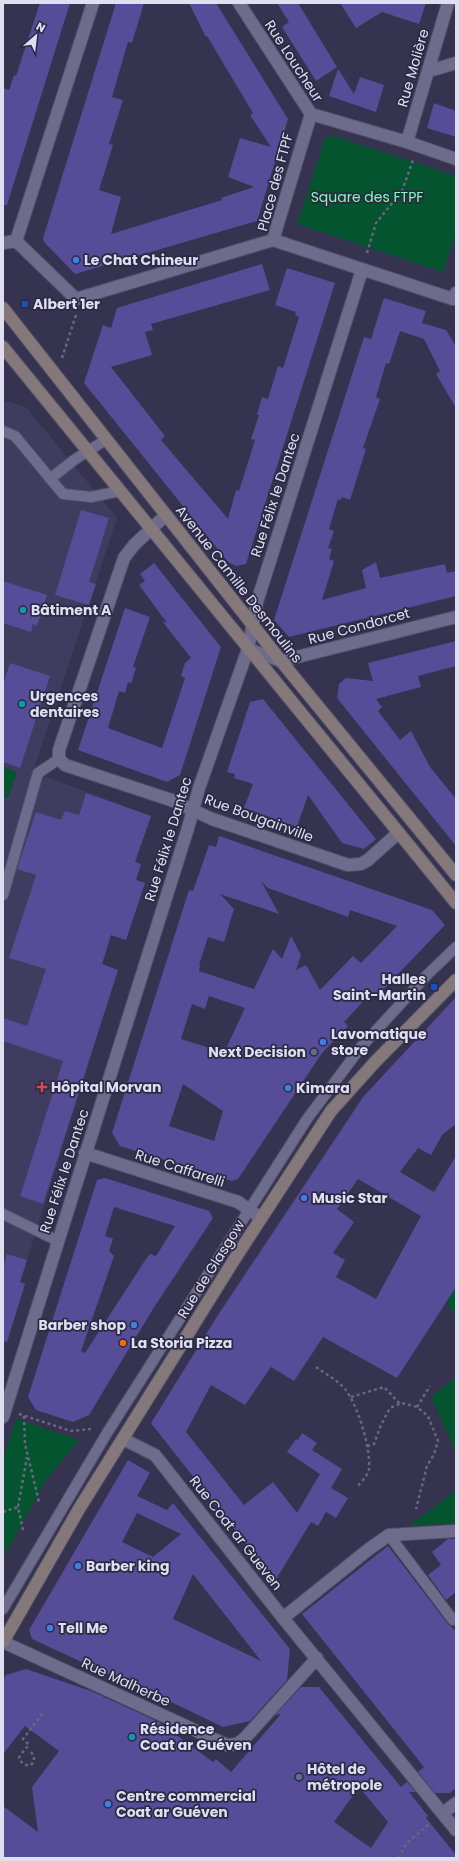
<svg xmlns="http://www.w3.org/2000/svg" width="459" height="1861" font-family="Poppins,sans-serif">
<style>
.built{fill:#3f3c5f}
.green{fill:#04542f}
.building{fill:#564c98;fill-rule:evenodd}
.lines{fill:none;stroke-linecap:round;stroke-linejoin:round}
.lane-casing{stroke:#545169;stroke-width:12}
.street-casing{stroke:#545169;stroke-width:14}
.secondary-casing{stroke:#545169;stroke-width:14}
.path{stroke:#696780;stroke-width:2.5;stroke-dasharray:3 3;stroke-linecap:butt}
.lane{stroke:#6e6c8c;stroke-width:10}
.street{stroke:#6e6c8c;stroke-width:12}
.secondary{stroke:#84787b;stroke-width:12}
.shop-dot{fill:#3f7fe0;stroke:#2b2944;stroke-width:1.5}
.transit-dot{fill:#1a4fb4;stroke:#2b2944;stroke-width:1.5}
.culture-dot{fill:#0f9aa8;stroke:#2b2944;stroke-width:1.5}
.service-dot{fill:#5c6f8a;stroke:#2b2944;stroke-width:1.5}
.health-dot{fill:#e0444e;stroke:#2b2944;stroke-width:1.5}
.food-dot{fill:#e8710a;stroke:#2b2944;stroke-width:1.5}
.labels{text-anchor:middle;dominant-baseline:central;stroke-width:3.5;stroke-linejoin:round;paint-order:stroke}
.street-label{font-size:14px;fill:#e0dff1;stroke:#2b2944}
.park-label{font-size:14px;fill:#81fbb2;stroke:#2b2944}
.poi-label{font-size:14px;font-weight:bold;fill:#e0dff1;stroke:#2b2944;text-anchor:start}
</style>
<rect width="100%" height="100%" fill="#35334f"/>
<path class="built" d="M3,400L26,407L117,518L33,772L151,816L135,862L141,864L136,880L145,883L126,940L111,935L102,964L118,970L20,1282L25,1284L7,1340L3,1339Z"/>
<path class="green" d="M334,136L456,176V234L443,272L297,224L325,138Z
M3,767L17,772L8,798L3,796Z
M456,1287V1316L446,1303Z
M456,1377V1453L431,1397Z
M16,1419L79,1440L46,1480L3,1558V1460Z
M456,1490V1523L409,1526Z"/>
<path class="building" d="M40,3H70L7,205H3V88L9,90L14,75L16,76Z
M116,3H144L132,43L128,42L112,97L123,100L109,144L113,145L99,190L121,197L111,234L222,200L221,198L254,187L228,177L240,138L271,147L250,115L253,113L207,36L206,37L189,3H216L288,119L257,221L75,274L44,242L43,238Z
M277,3H298L337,67L316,81L282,27L289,22Z
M340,3H426L419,24L382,12L356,28Z
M338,69L354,94L360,77L384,85L376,112L329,96Z
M434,103L456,111V137L427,128Z
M262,264L270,290L151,324L153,330L145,332L152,355L111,367L165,436L161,440L228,519L236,490L239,491L255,440L251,439L259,415H257L262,397L268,399L278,366L283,368L299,317L295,315L296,312L275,305L287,268L335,283L246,564L236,566L228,562L84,383L103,325L111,328L117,308Z
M384,298L426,311L422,323L446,330L456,346V408L436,374L440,371L424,339L400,331L389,364L386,363L376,397L380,399L363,448L366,449L350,500L342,497L341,500L338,499L329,529L334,531L328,548L332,549L329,559L334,561L322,600L366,588L362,570L376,562L380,578L445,564L447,573L456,571V596L289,637L274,620L364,337L371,339Z
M81,510L109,518L89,582L96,584L89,605L55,595Z
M154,563L221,647L180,775L167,782L78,750L125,608L150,617L133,667L136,668L131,684L128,682L125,693L119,691L108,728L162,748L185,678L181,676L185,663L191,658L162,621L167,623L139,585L145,581L140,574Z
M3,581L47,595L37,626L33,624L31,632L3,623Z
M456,641V666L418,676L421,687L376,699L382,707L378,711L400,740L411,731L430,767L456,799V846L337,698L339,684L346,678L373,681L368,663Z
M10,663L50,676L20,768L3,762V685Z
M263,699L376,839L364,849L342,843L308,795L297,827L244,808L253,784L234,778L235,774L227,772L250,702Z
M86,793L151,816L135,862L141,864L136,880L145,883L126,940L111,935L102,964L118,970L43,1204L20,1196L63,1061L3,1041V1018L27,1026L46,969L9,958L36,875L17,869L36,812L61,820L65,811L79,815Z
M219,836L432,910L445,925L376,997L371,993L344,1022L348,1026L322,1053L238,1179L232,1181L120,1146L112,1133L189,890L193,891L209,845L216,847ZM261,881L268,888L348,917L350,910L397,926L361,963L353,956L320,990L306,965L296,970L301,955L291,936L282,959L273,949L254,989L199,971L200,965H199L208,937L224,942L234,909L220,894L279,914ZM209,996L245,1008L223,1055L213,1049L181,1039L192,1004L205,1009ZM183,1084L223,1111L214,1141L169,1126Z
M456,997V1124L442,1135L431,1155L418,1148L400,1172L434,1192L456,1156V1287L397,1378L323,1337L294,1381L271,1367L245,1405L211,1385L186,1432L244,1505L273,1482L297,1513L320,1474L287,1452L296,1439L298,1440L302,1433L317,1443L312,1450L342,1469L331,1488L348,1498L336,1518L326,1512L318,1526L311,1522L275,1581L151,1423L218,1315L363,1097ZM358,1179L421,1216L376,1299L336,1277L345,1260L333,1253L354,1222L337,1209Z
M105,1178L209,1211L213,1218L153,1309L89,1415L73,1422L36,1410L28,1397L97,1180ZM114,1207L175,1226L156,1256L150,1254L144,1262L85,1353L81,1351L114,1256L109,1251L113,1239L105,1236Z
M7,1254L27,1260L20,1282L25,1284L7,1342L3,1341V1268Z
M128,1460L150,1473L137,1496L167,1510L173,1503L290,1649L287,1680L250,1721L223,1727L111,1673L110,1675L32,1639L29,1630ZM137,1513L160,1524L181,1534L153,1557L122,1542ZM193,1574L261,1661L173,1619Z
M448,1539H456V1592L446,1600L428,1575L441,1565L432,1552Z
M388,1546L448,1624L456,1631V1788L450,1793H435L418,1772L424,1767L302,1614Z
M26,1669L91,1691L159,1722L213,1762L216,1759L231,1772L281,1714L275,1715L301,1687H319L401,1787L407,1782L416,1792H409L428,1816L426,1818L456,1855V1858H3V1806L38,1832L32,1787L59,1751L25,1726L3,1754V1680L6,1675ZM359,1787L388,1822L371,1848L334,1822Z"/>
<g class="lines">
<g class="lane-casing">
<path id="lane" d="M3,431L15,436L63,494L91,497L120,491
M50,479L74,460L107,439
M3,895L38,773L59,759
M3,1214L58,1241
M389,1535L453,1620L456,1618
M3,1609L107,1433L307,1119L361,1047L427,975L456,947"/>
</g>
<g class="street-casing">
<path id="street" d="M239,3L311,114
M429,71L456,63
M311,114L273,240L453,299L456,293
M311,114L407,142L456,159
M407,142L448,3
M16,241L76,299L273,240
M3,243L16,241L93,3
M166,515L134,545L124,558L59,750V759L65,765L171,800L212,819L348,865L361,864L368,860L398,833
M248,649L281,661L456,617
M85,1153L238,1202L261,1218
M3,1417L188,828L199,788L248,649L257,602L362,270
M123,1439L155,1455L283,1618L456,1830
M283,1618L369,1549L389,1535L456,1531
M3,1642L227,1745L237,1744L245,1738L317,1658
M443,1813L456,1803"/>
</g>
<g class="secondary-casing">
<path id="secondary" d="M3,308L281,661L456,875
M3,347L456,903
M3,1642L79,1509L234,1260L331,1111L375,1062L456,980"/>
</g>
<path class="path" d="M367,253L376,223L402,191L413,160
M62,358L76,315
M316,1367C326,1374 337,1380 345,1389C358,1405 371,1449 369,1469C368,1476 361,1482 357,1487
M351,1397L384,1387L400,1404
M417,1407L430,1386
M19,1414L71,1431L91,1429
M24,1416L25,1444L39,1502
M367,1446L374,1444L381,1425L390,1408L402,1403L417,1407L428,1416L438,1441L434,1454L427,1466L416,1509
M3,1512L18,1507
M23,1530L18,1507L27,1457
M3,1564H4
M31,1752L34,1756V1761L31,1765C25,1766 22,1764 19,1758L21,1754L29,1745L23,1739L42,1714
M399,1858L406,1844L430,1823"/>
<use href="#lane" class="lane"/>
<use href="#street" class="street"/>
<use href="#secondary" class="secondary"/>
</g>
<g class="shop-dot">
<circle cx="76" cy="260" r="4"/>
<circle cx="323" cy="1042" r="4"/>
<circle cx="288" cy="1088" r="4"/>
<circle cx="304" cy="1198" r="4"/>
<circle cx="134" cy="1325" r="4"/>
<circle cx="78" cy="1566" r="4"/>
<circle cx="50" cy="1628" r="4"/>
<circle cx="108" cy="1804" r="4"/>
</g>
<g class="transit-dot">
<rect x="21" y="300" width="8" height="8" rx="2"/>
<rect x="430" y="983" width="8" height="8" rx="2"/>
</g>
<g class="culture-dot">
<circle cx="23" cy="610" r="4"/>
<circle cx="22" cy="704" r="4"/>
<circle cx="132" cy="1737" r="4"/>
</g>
<g class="service-dot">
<circle cx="314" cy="1052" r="4"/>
<circle cx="299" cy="1777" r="4"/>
</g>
<path class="health-dot" d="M40 1081h4v4h4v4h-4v4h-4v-4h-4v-4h4z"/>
<circle class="food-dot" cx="123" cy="1343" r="4"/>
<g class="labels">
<g class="street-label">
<text transform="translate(294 61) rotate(57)">Rue Loucheur</text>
<text transform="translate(413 68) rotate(-74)">Rue Molière</text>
<text transform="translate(275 182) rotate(-75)">Place des FTPF</text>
<text transform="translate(275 495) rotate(-72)">Rue Félix le Dantec</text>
<text transform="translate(239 584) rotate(52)">Avenue Camille Desmoulins</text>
<text transform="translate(359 626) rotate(-15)">Rue Condorcet</text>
<text transform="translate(259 818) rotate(20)">Rue Bougainville</text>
<text transform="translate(168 839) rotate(-73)">Rue Félix le Dantec</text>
<text transform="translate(180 1168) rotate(18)">Rue Caffarelli</text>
<text transform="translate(64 1171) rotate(-72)">Rue Félix le Dantec</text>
<text transform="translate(211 1269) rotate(-58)">Rue de Glasgow</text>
<text transform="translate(236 1533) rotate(52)">Rue Coat ar Gueven</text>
<text transform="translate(126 1682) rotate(25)">Rue Malherbe</text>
</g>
<g class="park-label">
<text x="367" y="197">Square des FTPF</text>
</g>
<g class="poi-label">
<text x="84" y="260">Le Chat Chineur</text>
<text x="33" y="304">Albert 1er</text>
<text x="31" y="610">Bâtiment A</text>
<text x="30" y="696">Urgences<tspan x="30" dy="16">dentaires</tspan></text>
<text x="426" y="979" text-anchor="end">Halles<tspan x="426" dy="16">Saint-Martin</tspan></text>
<text x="331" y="1034">Lavomatique<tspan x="331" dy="16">store</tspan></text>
<text x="306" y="1052" text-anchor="end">Next Decision</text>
<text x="51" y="1087">Hôpital Morvan</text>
<text x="296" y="1088">Kimara</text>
<text x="312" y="1198">Music Star</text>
<text x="126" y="1325" text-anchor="end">Barber shop</text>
<text x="131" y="1343">La Storia Pizza</text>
<text x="86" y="1566">Barber king</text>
<text x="58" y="1628">Tell Me</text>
<text x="140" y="1729">Résidence<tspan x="140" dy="16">Coat ar Guéven</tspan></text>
<text x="307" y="1769">Hôtel de<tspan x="307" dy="16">métropole</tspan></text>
<text x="116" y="1796">Centre commercial<tspan x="116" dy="16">Coat ar Guéven</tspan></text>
</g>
</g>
<rect width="459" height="1861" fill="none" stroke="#e0dff1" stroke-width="8"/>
<g transform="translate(36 36) rotate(28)" stroke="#2b2944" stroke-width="3" paint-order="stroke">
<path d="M0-3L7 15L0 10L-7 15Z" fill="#e0dff1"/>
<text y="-6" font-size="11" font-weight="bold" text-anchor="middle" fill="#e0dff1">N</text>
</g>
</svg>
